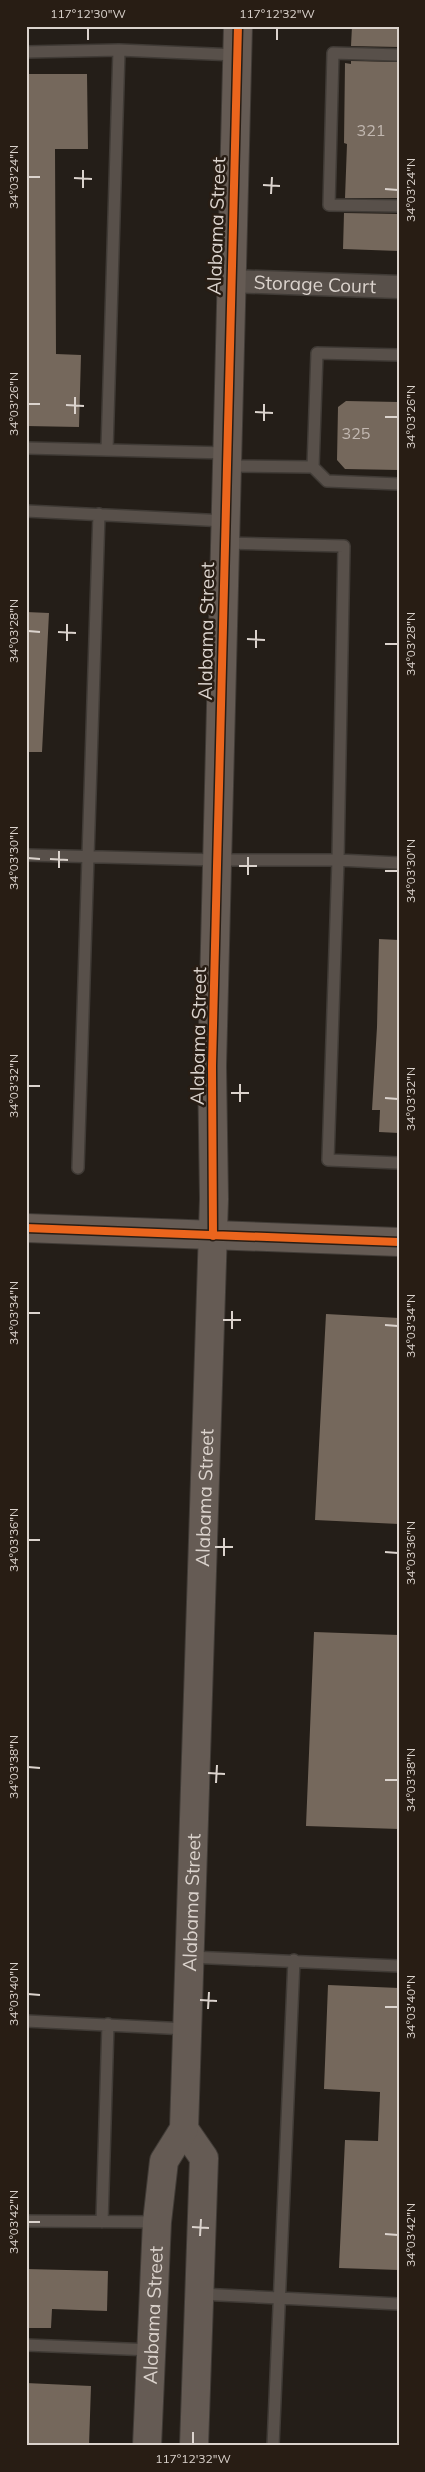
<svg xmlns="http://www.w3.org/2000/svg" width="425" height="2472" font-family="Mulish,sans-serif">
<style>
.building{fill:#75685c}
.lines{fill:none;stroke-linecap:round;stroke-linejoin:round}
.lane-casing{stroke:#403b36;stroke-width:14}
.street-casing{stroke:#403b36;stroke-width:25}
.secondary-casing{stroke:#403b36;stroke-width:30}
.lane{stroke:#58504a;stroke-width:11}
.street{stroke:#58504a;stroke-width:22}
.secondary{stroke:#655b54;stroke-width:28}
.cycleway-casing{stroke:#281d14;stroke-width:11}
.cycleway{stroke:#eb651d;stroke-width:8}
.ticks{fill:none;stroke:#dbd3cd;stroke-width:2}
.labels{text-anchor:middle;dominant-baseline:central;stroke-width:5;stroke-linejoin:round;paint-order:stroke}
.number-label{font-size:16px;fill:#c2b8b1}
.street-label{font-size:19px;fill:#dbd3cd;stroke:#281d14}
.neatline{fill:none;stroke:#dbd3cd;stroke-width:2}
.ticks-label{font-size:12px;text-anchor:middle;fill:#dbd3cd}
</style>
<rect width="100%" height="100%" fill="#241e18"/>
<path class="building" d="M352,26H399V47L351,46Z
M351,61L399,62V198H345L347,144L344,143L345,63L351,64Z
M26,74H87L88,149H55L56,354L81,355L79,427L26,426Z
M344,213L399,214V251L343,249Z
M346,401L399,402V470L345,469L337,460L338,407Z
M26,612L49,613L42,752H26Z
M379,939L399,940V1133L379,1132L380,1110H372L377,1027Z
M326,1314L399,1318V1524L315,1520Z
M314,1632L399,1635V1829L306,1826Z
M328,1985L399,1988V2270L339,2268L345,2140L378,2141L380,2092L324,2089Z
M26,2269L108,2271L107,2311L52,2309L51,2328H26Z
M26,2383L91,2386L89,2446H26Z"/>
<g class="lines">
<g class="lane-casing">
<path id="lane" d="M26,52L119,50L236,55
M399,55L333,53L329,205L399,206
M26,448L227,453
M107,450L119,50
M227,466L313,467L327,481L399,484
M313,467L317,353L399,355
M26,511L226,521
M26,855L218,860H338L344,546L225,543
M399,863L338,860L328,1160L399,1163
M78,1168L99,514
M189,1957L399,1966
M26,2021L187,2029
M26,2221L157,2222
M102,2222L108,2024
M199,2294L399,2304
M26,2345L152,2350
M273,2446L294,1960"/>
</g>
<g class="street-casing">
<g id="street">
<path id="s1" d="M230,281L399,287"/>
</g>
</g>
<g class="secondary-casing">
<g id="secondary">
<path d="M26,1228L399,1242"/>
<path d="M184,2129L204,2158L194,2446"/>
<path id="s2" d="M147,2446L157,2222L164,2161L184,2129L214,1199L212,1066L238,26"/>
</g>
</g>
<use href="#lane" class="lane"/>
<use href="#street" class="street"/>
<use href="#secondary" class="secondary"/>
<g class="cycleway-casing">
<path id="cycleway" d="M26,1228L399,1242
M213,1236L212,1066L238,26"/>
</g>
<use href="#cycleway" class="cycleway"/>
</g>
<path class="ticks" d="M88,40V28M277,40V28M28,177H40M74,178L92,179M263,185L280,186M83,188V170M385,189L398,190M271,194L272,177M28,404H40M66,405L84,406M255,412L273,413M75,414V397M385,417H398M264,421V404M28,631L40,632M58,632L76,633M247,639L265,640M67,641V624M385,644H398M256,648V630M28,858L40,859M50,859L68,860M239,866H257M59,868V851M385,871H398M248,875V857M28,1086H40M231,1093H249M385,1098L398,1099M240,1102V1084M28,1313H40M223,1320H241M385,1325L398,1326M232,1329V1311M28,1540H40M215,1547H233M385,1552L398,1553M224,1556V1538M28,1767L40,1768M208,1773L225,1774M385,1780H398M216,1783L217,1765M28,1994L40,1995M200,2000L217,2001M385,2007H398M208,2009L209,1992M28,2222H40M192,2227L209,2228M385,2234L398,2235M200,2236L201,2219M193,2444V2432"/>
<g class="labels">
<g class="number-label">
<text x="371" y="130">321</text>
<text x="356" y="433">325</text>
</g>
<g class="street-label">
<text transform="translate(216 226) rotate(-88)">Alabama Street</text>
<text stroke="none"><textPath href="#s1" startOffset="85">Storage Court</textPath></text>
<text transform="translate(206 631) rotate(-89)">Alabama Street</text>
<text transform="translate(198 1036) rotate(-89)">Alabama Street</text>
<text stroke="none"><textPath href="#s2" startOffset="955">Alabama Street</textPath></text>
<text stroke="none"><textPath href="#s2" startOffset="550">Alabama Street</textPath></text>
<text stroke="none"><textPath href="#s2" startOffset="131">Alabama Street</textPath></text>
</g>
</g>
<rect width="425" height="2472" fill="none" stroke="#281d14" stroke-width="55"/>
<rect x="28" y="28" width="370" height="2416" class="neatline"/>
<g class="ticks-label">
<text x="88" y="18">117°12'30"W</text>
<text x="277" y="18">117°12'32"W</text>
<text transform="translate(14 177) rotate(-90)" y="4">34°03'24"N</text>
<text transform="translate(411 190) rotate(-90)" y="4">34°03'24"N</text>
<text transform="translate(14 404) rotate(-90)" y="4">34°03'26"N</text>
<text transform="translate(411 417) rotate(-90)" y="4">34°03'26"N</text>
<text transform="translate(14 631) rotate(-90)" y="4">34°03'28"N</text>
<text transform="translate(411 644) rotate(-90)" y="4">34°03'28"N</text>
<text transform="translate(14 858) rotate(-90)" y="4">34°03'30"N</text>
<text transform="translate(411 871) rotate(-90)" y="4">34°03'30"N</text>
<text transform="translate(14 1086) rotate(-90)" y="4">34°03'32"N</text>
<text transform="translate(411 1099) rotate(-90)" y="4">34°03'32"N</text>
<text transform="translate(14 1313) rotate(-90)" y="4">34°03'34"N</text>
<text transform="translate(411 1326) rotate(-90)" y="4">34°03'34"N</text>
<text transform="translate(14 1540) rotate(-90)" y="4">34°03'36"N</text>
<text transform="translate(411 1553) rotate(-90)" y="4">34°03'36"N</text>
<text transform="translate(14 1767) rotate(-90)" y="4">34°03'38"N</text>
<text transform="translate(411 1780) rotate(-90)" y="4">34°03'38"N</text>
<text transform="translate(14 1994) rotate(-90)" y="4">34°03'40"N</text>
<text transform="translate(411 2007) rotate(-90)" y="4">34°03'40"N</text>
<text transform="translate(14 2222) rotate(-90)" y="4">34°03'42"N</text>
<text transform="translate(411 2235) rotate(-90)" y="4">34°03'42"N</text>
<text x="193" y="2463">117°12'32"W</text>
</g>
</svg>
